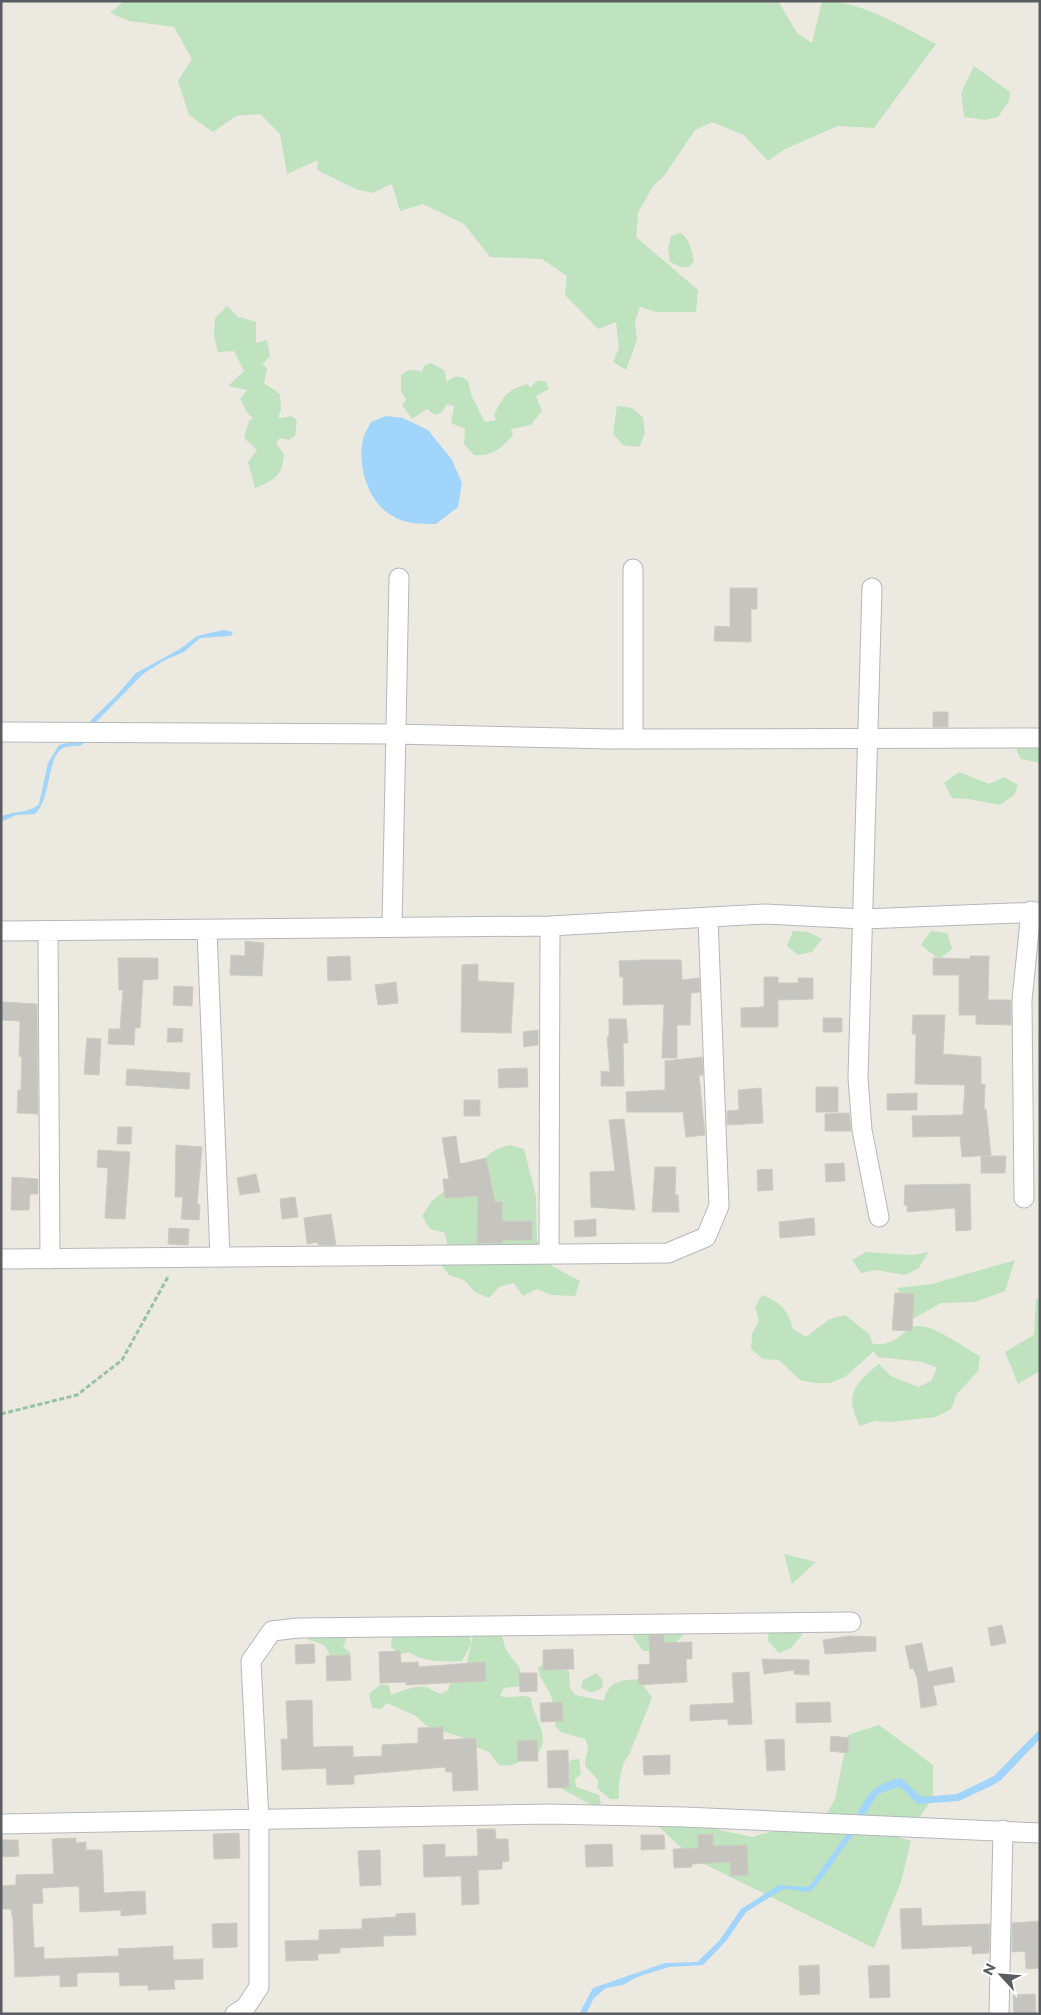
<svg xmlns="http://www.w3.org/2000/svg" width="1041" height="2015" font-family="Montserrat,sans-serif">
<style>
.green{fill:#bee3be}
.water{fill:#a1d5fb}
.building{fill:#c6c4be;stroke:#d0cbc0}
.lines{fill:none;stroke-linecap:round;stroke-linejoin:round}
.street-casing{stroke:#b4b7bb;stroke-width:21}
.path{stroke:#97c3a3;stroke-width:3;stroke-dasharray:5 2.5;stroke-linecap:butt}
.street{stroke:#fff;stroke-width:19}
</style>
<rect width="100%" height="100%" fill="#ece9e1"/>
<path class="green" d="M124,1H778L797,33L812,43L822,1C862,1 901,26 936,44L874,128L838,126L785,149L768,161L744,135L712,122L695,130L664,176L653,186L638,213L636,237L698,290L696,312H656L640,307L635,321L637,340L626,370L613,362L619,348L616,322L598,329L565,295L567,276L542,259L490,257L464,224L423,204L400,211L392,184L372,193L356,189L317,170L318,160L287,174L280,134L260,114L236,116L213,132L189,115L178,81L192,59L174,27L129,21L110,13Z
M974,66L1010,92L1009,101L998,117L985,120L964,117L961,93Z
M681,233C689,238 692,252 694,261L689,267H681L670,262L668,248L671,236Z
M227,306L239,318L240,317L256,322V343L267,340L270,356L262,365L267,368L264,383L280,394L281,410L278,417L282,418L291,416L297,420L295,436L289,440L280,438L276,443L284,454C282,477 276,479 255,488L248,462L257,450L244,438L249,421L253,418L248,414L240,399L247,390L228,386L244,371L234,351L218,352L214,336L215,318Z
M431,363L444,370L447,382C455,375 460,375 468,381L472,397L485,422L496,420L494,415C503,396 507,390 528,384L530,388L538,380L546,382L549,389L536,396L542,411L531,425L511,429L513,435C502,448 490,457 474,455L464,444L465,429L451,423L454,406L447,404L442,412L435,415L427,409L412,419L402,405L406,400L401,391V375C408,369 413,369 422,372L424,366Z
M617,406L632,408L643,417L645,433L639,447L623,445L613,434Z
M1040,732V763L1021,759L1017,753V745Z
M959,772L989,784L1004,777L1018,785L1014,795L1000,805L968,799L952,798L944,783Z
M793,931L808,932L822,939L812,952L798,955L787,946Z
M931,931L947,933L952,949L939,959L921,945Z
M509,1145L524,1149L536,1196L537,1240L542,1254L552,1266L580,1281L575,1296L551,1295L537,1289L523,1296L514,1283L499,1287L489,1298L475,1292L464,1280L449,1275L440,1263L448,1248L445,1233L430,1229L422,1216L432,1201L495,1150Z
M866,1252L912,1255L928,1252L919,1268L905,1275L876,1270L861,1273L852,1260Z
M1015,1260L1005,1291L975,1302L941,1303L912,1319L897,1288L932,1284Z
M762,1295C780,1302 788,1309 793,1329L806,1337L830,1319L845,1315L869,1334L873,1344C894,1345 895,1338 911,1328C928,1318 964,1349 980,1356L978,1371L957,1394L951,1409L936,1417L891,1422L874,1421L860,1426C844,1395 854,1384 879,1364L891,1376L918,1387L931,1381L937,1368L923,1362L877,1357L874,1351L845,1377L830,1383H815L800,1380L779,1360L763,1359L751,1349L752,1334L759,1321L755,1307Z
M1040,1298V1371L1018,1384L1005,1352L1034,1335L1036,1299Z
M784,1554L816,1562L792,1584Z
M659,1613L673,1622L684,1634C671,1649 663,1651 643,1651L633,1637L643,1622Z
M800,1618L802,1635L791,1648L779,1653L768,1641L769,1625Z
M469,1627L471,1644L462,1661C446,1662 422,1662 409,1652L400,1654L391,1647L392,1638L398,1631L413,1630L414,1638L432,1629Z
M308,1632H344L346,1640L343,1647L350,1652V1660L344,1666L330,1659C328,1644 321,1643 308,1640Z
M500,1632C504,1638 503,1645 507,1651C516,1667 524,1663 520,1686L504,1688L500,1696C511,1700 521,1693 531,1698C532,1718 552,1735 538,1753C521,1757 519,1768 499,1765L489,1752L473,1746L468,1739L428,1727L416,1716L387,1703L381,1709L372,1708L369,1694L381,1684L389,1686L391,1695C400,1691 417,1685 426,1687C431,1689 435,1692 441,1694L448,1690L454,1675L466,1667L473,1635Z
M545,1664L569,1671L570,1688L575,1695L604,1701C608,1681 620,1680 639,1679L652,1698L629,1755C620,1764 618,1788 619,1799H610L597,1788L598,1780C581,1760 584,1773 588,1746L585,1739L561,1732L555,1726C556,1714 554,1699 547,1688C542,1680 539,1676 538,1667Z
M596,1673L602,1679L603,1687C594,1693 590,1694 581,1688L583,1680Z
M879,1725L933,1765V1798L913,1826L881,1832L911,1841L901,1882L874,1948L692,1858L654,1822L687,1823L752,1837L787,1827L819,1828L835,1799L848,1735Z
M579,1759L581,1774L575,1779L576,1787L599,1795L601,1804L597,1808L553,1784L571,1760Z"/>
<path class="water" d="M386,416L403,418L428,430L452,460L462,483L458,507L436,524C421,524 404,524 391,515C368,502 357,465 363,440C364,434 368,428 371,422Z
M223,630L233,632L231,636L200,638L184,652L165,660L143,674L96,722L94,729L88,727L91,720L116,696L136,673L180,649L197,636Z
M88,738L82,745C76,747 69,745 63,748C46,758 52,798 35,814L16,815L1,822V817C13,810 29,814 39,804L48,763L59,745Z
M1040,1729V1739L1001,1780L993,1785L959,1801L917,1804L904,1790L898,1787L878,1794L862,1819L855,1818C868,1793 872,1785 901,1778L918,1794L924,1797L957,1794L994,1776Z
M851,1828L856,1832C839,1851 828,1874 810,1892L785,1889L780,1891L746,1912L726,1941L703,1965L669,1967L637,1977L623,1985L606,1988L594,1998L586,2014H579L593,1988L665,1963L697,1962L719,1941L741,1909L779,1885L806,1887L810,1885Z"/>
<path class="building" d="M730,588H757V609H751V642L714,641L715,626L730,627Z
M933,712H948V727H933Z
M245,941L264,943L262,976L230,975L231,955L245,956Z
M350,956L351,980L328,981L327,957Z
M970,956H989L988,1000H1011V1025L976,1024V1015H959V975H933V958L970,959Z
M118,958H158V979L143,980L140,1028H135L134,1045L108,1044L109,1029H120L123,990H119Z
M644,960H681L682,980L699,978L700,992L691,993L690,1025H677V1058H662L664,1004L623,1005V977H620L619,961Z
M478,964V981L514,983L511,1033L461,1032L462,965Z
M764,977H778V983H798V978H813V999L778,1000V1027H741V1008L764,1007Z
M396,982L398,1003L378,1005L375,985Z
M174,986L193,987L192,1006L173,1005Z
M1,1002L37,1004L38,1114L17,1113L18,1090H21L22,1057L19,1056L20,1021L1,1020Z
M913,1015H945L943,1054L981,1057V1084H985L984,1110L986,1109L991,1155L962,1157L960,1136L913,1137L912,1116L963,1115L965,1085L915,1084L916,1034H912Z
M823,1018H842V1032H823Z
M609,1019H626L628,1043H623L624,1086H601V1071L610,1072L607,1037H609Z
M168,1028L183,1029L182,1042H167Z
M538,1030V1045L524,1047L523,1032Z
M87,1038L101,1039L99,1075L84,1074Z
M702,1057L703,1075H699L705,1135L686,1137L683,1112H627L626,1092L665,1090V1061Z
M527,1068L528,1087L499,1088L498,1069Z
M127,1069L190,1073L189,1089L126,1085Z
M816,1087H838V1112H816Z
M761,1088L763,1123L727,1125V1111L739,1110L738,1090Z
M917,1093V1110H887V1094Z
M464,1100H480V1116H464Z
M849,1113L851,1131H825V1114Z
M624,1119L635,1210L591,1207L590,1172L615,1171L609,1120Z
M118,1127H132L131,1144H117Z
M456,1136L460,1164L486,1158L495,1202H502V1221H532V1240H502V1243H477L478,1196L445,1198L443,1179H449L442,1138Z
M176,1145L202,1147L197,1204L200,1205L199,1220L181,1219L183,1197H175Z
M98,1150L130,1152L125,1219L105,1218L108,1168L97,1167Z
M981,1156H1006L1005,1173H981Z
M844,1163L845,1181L826,1182L825,1164Z
M655,1167H676L675,1195H678L679,1212H652Z
M772,1169L773,1190L758,1191L757,1170Z
M256,1174L260,1192L240,1195L237,1178Z
M12,1177L38,1179V1194H30L29,1210H11Z
M970,1184L971,1230L956,1231L955,1208L907,1212V1205H904L905,1185Z
M295,1197L298,1217L282,1219L280,1199Z
M331,1214L336,1245H318V1242L307,1244L304,1218Z
M814,1218L815,1235L780,1238L779,1222Z
M596,1219V1236L575,1237L574,1221Z
M169,1228L189,1229L188,1245L168,1244Z
M895,1293L914,1294L912,1331L892,1330Z
M1002,1625L1006,1643L991,1646L988,1628Z
M649,1635H664V1643L692,1642V1659H686L687,1682L639,1685L638,1665L650,1664Z
M849,1636L876,1637V1651L825,1654L823,1640Z
M922,1643L928,1672L952,1667L955,1682L933,1686L937,1705L921,1708L917,1677L913,1668L910,1669L905,1646Z
M314,1644L315,1663L296,1664L295,1645Z
M573,1649L574,1669L543,1670V1650Z
M400,1651L401,1663L418,1662L419,1667L485,1662L486,1681L406,1685V1682L380,1683L379,1652Z
M350,1655L351,1680L327,1681L326,1656Z
M762,1659L809,1660V1675L794,1674V1670L764,1674Z
M749,1672L752,1724L728,1725V1719L690,1721V1705L734,1703L732,1673Z
M519,1673H537V1691L520,1692Z
M312,1700L313,1747L353,1746V1757L382,1756V1745L418,1743V1728L443,1727V1740L476,1738L478,1790L453,1791L452,1772H446L445,1767L354,1775V1784L327,1785L326,1768L282,1770L281,1739H288L286,1701Z
M562,1702L563,1721L541,1722L540,1703Z
M830,1702L831,1722L796,1723V1703Z
M831,1736L849,1738L848,1753L830,1751Z
M784,1739L785,1770L767,1771L765,1740Z
M537,1740L538,1761H518L517,1741Z
M568,1750L569,1787L548,1788L547,1751Z
M670,1755V1774L644,1775L643,1756Z
M477,1829H495L496,1839H508L509,1861L502,1862V1869L478,1870L479,1904L462,1905L461,1876L424,1877L423,1845L445,1844V1857L478,1856Z
M239,1833L240,1858L214,1859L213,1834Z
M713,1834V1846L747,1845L748,1875L731,1876L730,1862L692,1864V1867L674,1868L673,1849L698,1848V1835Z
M641,1835H664L665,1849L641,1850Z
M76,1838V1843L86,1842V1850H102L104,1893L145,1891L146,1914L121,1916V1910L80,1912L79,1886L42,1888L43,1903L32,1904L34,1948L44,1947V1959L119,1956L118,1949L173,1946V1960L203,1959V1979L174,1980L175,1989L148,1990V1985L120,1986L119,1972L77,1973V1986L60,1987V1975L15,1977L13,1921L11,1909H1V1886L16,1885V1875L54,1874L52,1839Z
M1,1840H18L19,1856L1,1857Z
M612,1844L613,1866L586,1867L585,1845Z
M380,1850L381,1885L360,1886L358,1851Z
M921,1908L922,1926L990,1924L989,1953L972,1954V1946L902,1949L900,1909Z
M415,1913L416,1935L383,1936L384,1946L340,1948V1953L318,1954V1960L286,1961L285,1941L319,1940V1930L362,1929V1919L396,1917V1914Z
M1040,1921V1968L1026,1969L1025,1951L1012,1952V1923Z
M237,1923V1947L213,1948L212,1924Z
M819,1965L820,1994L800,1995L799,1966Z
M889,1965L890,1997L870,1998L868,1966Z
M1035,1994L1036,2014H1014L1013,1995Z"/>
<g class="lines">
<g class="street-casing">
<path id="street" d="M872,588L858,1078L862,1130L879,1217
M1,732L395,734L610,739L1040,738
M633,738V569
M392,926L399,578
M207,930L220,1257
M1,931L550,926L765,914L863,919L1040,912
M48,933L50,1259
M1024,1198L1022,1000L1031,911
M549,1254L550,926
M1,1259L668,1253L706,1237L719,1206L708,918
M1,1824L549,1814L684,1817L1040,1833
M235,2014L245,2008L259,1987V1820L251,1661L272,1631L298,1628L851,1622
M999,2014L1003,1830"/>
</g>
<path class="path" d="M1,1414L77,1395L122,1360L169,1275"/>
<use href="#street" class="street"/>
</g>
<rect width="1041" height="2015" fill="none" stroke="#595d61" stroke-width="5"/>
<g transform="translate(1001 1975) rotate(296)" stroke="#ffffff" stroke-width="4" paint-order="stroke">
<path d="M0-4L9 19L0 12L-9 19Z" fill="#595d61"/>
<text y="-8" font-size="14" font-weight="bold" text-anchor="middle" fill="#595d61">N</text>
</g>
</svg>
